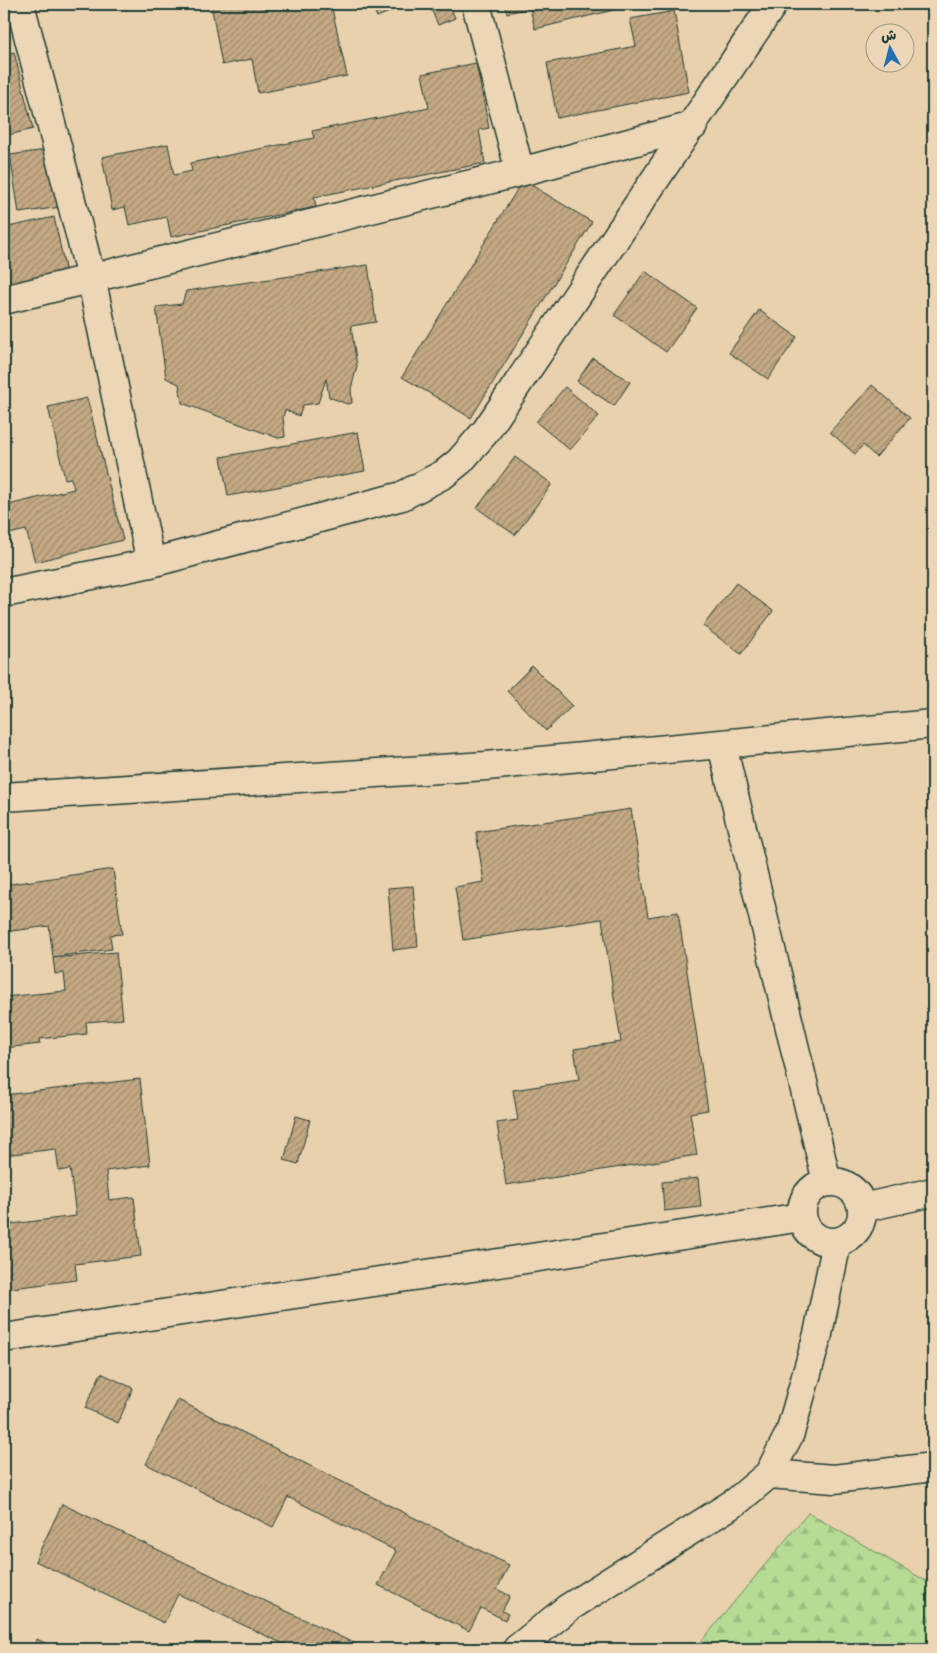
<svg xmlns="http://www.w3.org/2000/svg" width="937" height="1653" font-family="'Playpen Sans','Playpen Sans Arabic',sans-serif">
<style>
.forest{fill:url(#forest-firs);stroke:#6a8c64}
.building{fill:url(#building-hatch);stroke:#1f3d34}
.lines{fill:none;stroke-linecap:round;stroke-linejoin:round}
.minor-casing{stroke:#1f3d34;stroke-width:31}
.minor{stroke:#ecd6b6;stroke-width:28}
</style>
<defs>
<pattern id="forest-firs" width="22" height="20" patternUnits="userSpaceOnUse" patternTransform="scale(1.25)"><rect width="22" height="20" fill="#b6db95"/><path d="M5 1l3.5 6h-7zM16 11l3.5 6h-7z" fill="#9cbd81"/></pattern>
<pattern id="building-hatch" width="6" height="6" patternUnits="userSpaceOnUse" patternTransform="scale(1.25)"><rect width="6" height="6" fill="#c4a983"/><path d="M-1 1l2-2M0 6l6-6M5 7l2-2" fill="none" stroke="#9f8b6c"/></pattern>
</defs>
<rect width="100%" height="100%" fill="#e9d1ae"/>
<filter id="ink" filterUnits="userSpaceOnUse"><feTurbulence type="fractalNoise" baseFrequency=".02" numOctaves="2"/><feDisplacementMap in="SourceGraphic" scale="10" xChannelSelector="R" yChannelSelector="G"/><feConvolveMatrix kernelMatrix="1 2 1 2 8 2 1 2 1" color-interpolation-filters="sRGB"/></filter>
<g filter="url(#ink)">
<path class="forest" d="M808,1513L933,1585V1649H695Z"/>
<path class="building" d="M211,4H331L347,76L258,93L252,59L222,65Z
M372,4H409L377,17Z
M429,4H449L455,18L438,25Z
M504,4H625L626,7L535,29L530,8L507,13Z
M674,11L689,92L557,118L547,63L636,46L630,19Z
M14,52L33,129L4,136V54Z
M476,63L489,128L479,130L485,163L314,197L316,207L171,237L167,217L129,225L125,207L112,210L102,157L168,144L174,175L192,171L190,163L314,138L312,131L429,108L422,74Z
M53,149L61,207L19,213L10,155Z
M523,180L592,222L471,418L402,377Z
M54,217L67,277L4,290V228Z
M368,265L376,322L351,326L357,366L351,389L352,403L347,404L329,397L326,379L318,403L303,405L299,416L285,410L283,417L285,437L278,438L182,403L179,384L166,378L156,307L182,304L186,291Z
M645,271L697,308L666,352L614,315Z
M759,310L797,337L768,379L729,353Z
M593,358L630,382L614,406L577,381Z
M872,385L910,418L876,457L863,445L855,454L830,432Z
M565,387L599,416L570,450L536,422Z
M87,398L123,540L35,562L26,530L9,534L4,506L74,489L71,478L65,479L48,407Z
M358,432L365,471L228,496L221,457Z
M515,457L552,484L515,535L477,508Z
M736,583L773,611L741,654L703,626Z
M532,666L572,706L546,731L507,691Z
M631,809L648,917L678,912L708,1110L690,1113L697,1155L506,1185L497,1123L518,1120L513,1090L579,1080L574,1049L621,1042L602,919L463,940L455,887L484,882L476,832Z
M113,869L122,934L110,935L112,949L53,957L49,926L4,932V885Z
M413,886L418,947L393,950L388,888Z
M116,952L123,1019L86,1022L87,1034L39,1039L40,1044L4,1048V997L66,991L64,973L55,974L53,958Z
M140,1079L150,1165L106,1171L109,1200L134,1197L141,1256L75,1264L77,1280L4,1289V1225L76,1216L70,1169L59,1171L56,1149L4,1155V1095Z
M296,1116L310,1120L298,1164L284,1160Z
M698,1178L701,1207L664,1211L662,1182Z
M101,1373L133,1388L118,1423L85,1408Z
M178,1400L509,1565L497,1589L510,1596L502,1611L508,1614L505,1620L481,1608L469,1631L378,1585L396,1551L288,1497L273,1527L146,1464Z
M62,1504L366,1649H294L178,1594L164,1623L35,1561Z
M37,1639L57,1649H32Z"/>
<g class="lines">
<g class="minor-casing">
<path id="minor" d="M20,4L91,277L151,563
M476,4L520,172
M4,300L520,172L693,126
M4,593L151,563L402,496L444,474L460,461L486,431L773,4
M722,745L827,1182
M4,797L486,766L933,724
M802 1212a30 30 0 1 1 60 0a30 30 0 1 1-60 0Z
M862,1208L933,1192
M4,1338L802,1217
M769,1474L834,1479L933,1467
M517,1649L568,1608L737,1501L769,1474L790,1433L818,1334L837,1242"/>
</g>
<use href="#minor" class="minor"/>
</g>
</g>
<rect width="937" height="1653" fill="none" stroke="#ecd6b6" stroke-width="20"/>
<rect x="10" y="10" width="917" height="1633" fill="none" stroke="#1f3d34" stroke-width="2" filter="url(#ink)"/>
<g transform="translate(890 48) rotate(353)"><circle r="24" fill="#ecd6b6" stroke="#9a9982"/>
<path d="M0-4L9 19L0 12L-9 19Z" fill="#1f6fb2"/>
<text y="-8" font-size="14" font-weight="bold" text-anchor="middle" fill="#1f3d34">ش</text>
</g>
</svg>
